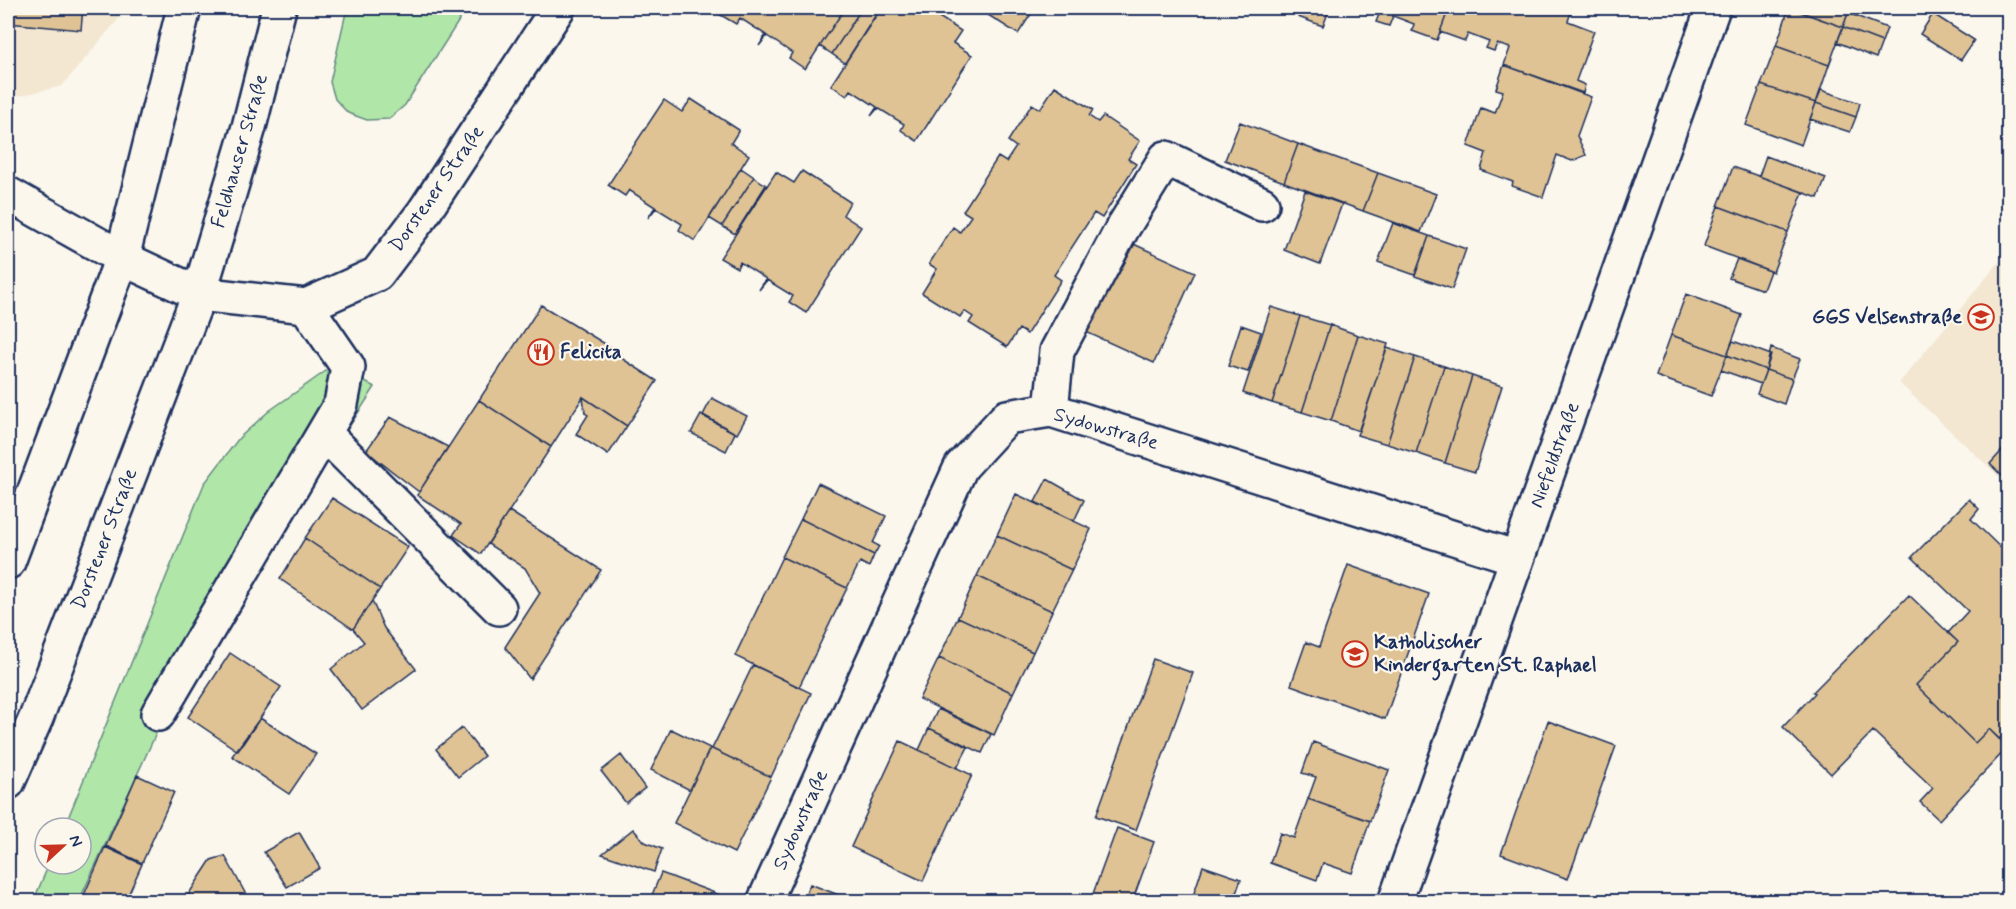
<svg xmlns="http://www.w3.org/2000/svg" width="2016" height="909" font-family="Mynerve,sans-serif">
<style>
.built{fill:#f3e7d2}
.green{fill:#b0e6a8;stroke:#668a83;stroke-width:1.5}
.building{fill:#e0c394;stroke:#1b2f5e;stroke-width:1.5}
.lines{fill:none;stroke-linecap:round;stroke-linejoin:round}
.minor-casing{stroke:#1b2f5e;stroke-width:38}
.major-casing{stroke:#1b2f5e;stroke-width:38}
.minor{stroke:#fbf7ec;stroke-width:33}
.major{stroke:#fbf7ec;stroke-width:33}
.labels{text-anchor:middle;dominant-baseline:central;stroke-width:4.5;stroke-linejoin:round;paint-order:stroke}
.street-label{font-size:20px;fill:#1b2f5e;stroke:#fbf7ec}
.poi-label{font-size:20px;font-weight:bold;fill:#1b2f5e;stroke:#fbf7ec;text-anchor:start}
</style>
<rect width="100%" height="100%" fill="#fbf7ec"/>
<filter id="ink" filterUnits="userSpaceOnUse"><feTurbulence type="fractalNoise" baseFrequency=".0167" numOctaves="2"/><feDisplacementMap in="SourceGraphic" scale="12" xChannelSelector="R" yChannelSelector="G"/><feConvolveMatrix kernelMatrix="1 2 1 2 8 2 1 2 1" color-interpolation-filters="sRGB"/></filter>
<g filter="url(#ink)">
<path class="built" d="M8,8H123L122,15L62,86L19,96L8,94Z
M2008,251V485L1899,383Z"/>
<path class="green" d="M347,8H467L405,105L389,119L367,120L348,113L335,99L330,82Z
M333,366L375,387L171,701L79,901L33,902L49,864H81V828H64L204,484L239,438L269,411Z"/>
<path class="building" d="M8,8H83L81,30L8,23Z
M724,8H845L805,69L789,58L792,53L767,36L759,46L766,35L740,18L736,24L719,14Z
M845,8H862L832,54L820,46Z
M862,8L877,13L845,63L832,54Z
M881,8H897L904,12L907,8H925L961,31L953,43L972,55L917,141L901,130L904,124L878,108L871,116L877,107L851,90L847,96L831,85Z
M977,8H1035L1018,34Z
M1295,8H1330L1323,26L1298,17L1300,10Z
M1369,8H1449L1437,40L1412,31L1414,24L1393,16L1389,26L1376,22L1380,12Z
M1449,8H1529L1538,12L1540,8H1557L1571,12L1568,21L1594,31L1576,81L1585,85L1583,93L1504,65L1510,48L1497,44L1494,51L1486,48L1489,42L1468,34L1465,41L1440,32Z
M1789,8L1843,27L1829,65L1776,46Z
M1790,8H1850L1843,27Z
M1848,13L1887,28L1882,42L1843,27Z
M1933,14L1974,40L1961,60L1920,34Z
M1843,27L1882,42L1876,58L1837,42Z
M1776,46L1829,65L1816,103L1761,85Z
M1504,65L1591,97L1577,136L1586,155L1572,161L1557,155L1543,197L1512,186L1513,182L1481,170L1486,153L1468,146L1481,108L1495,113L1503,91L1496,89Z
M1761,85L1816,103L1801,145L1746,125Z
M1055,86L1093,110L1089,116L1098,122L1103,116L1140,141L1128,159L1136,164L1102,218L1094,213L1054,275L1061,280L1027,334L1019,329L1007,347L969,323L973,317L964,311L960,317L922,293L937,269L929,264L953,227L960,232L971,216L963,211L998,157L1006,162L1016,147L1008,141L1032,104L1040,109Z
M1821,90L1860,103L1856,117L1816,103Z
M691,99L739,130L731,143L749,155L695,241L679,230L682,224L656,208L648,218L655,207L629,190L625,196L608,185L664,100L682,112Z
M1816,103L1856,117L1850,132L1810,119Z
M1240,122L1298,144L1284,182L1225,160Z
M1298,144L1378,173L1363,211L1284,182Z
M1766,156L1826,178L1818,198L1759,176Z
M1733,167L1803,192L1788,232L1718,206Z
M741,168L754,177L722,226L709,218Z
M802,171L850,202L843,215L861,227L806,313L789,302L793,296L767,280L759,290L766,279L740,262L737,268L720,258L776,172L794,183Z
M1378,173L1436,194L1421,232L1363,211Z
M754,177L766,185L735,234L722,226Z
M1305,191L1342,204L1320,264L1284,250Z
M1718,206L1788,232L1773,272L1704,246Z
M1393,223L1429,236L1415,275L1378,262Z
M1429,236L1466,249L1452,289L1415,276Z
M1127,241L1195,272L1154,363L1086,332Z
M1737,259L1770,271L1763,290L1729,278Z
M1686,294L1742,315L1727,355L1671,335Z
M541,305L620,353L618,356L657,381L627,426L583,397L551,447L479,400Z
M1271,307L1300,316L1272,403L1243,393Z
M1300,316L1330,325L1302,412L1272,403Z
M1241,325L1261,332L1248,372L1228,366Z
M1330,325L1358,335L1331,421L1302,412Z
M1358,335L1388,344L1359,431L1331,421Z
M1671,335L1727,355L1711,396L1656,376Z
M1733,341L1771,355L1766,370L1727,355Z
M1387,348L1415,357L1387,444L1357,435Z
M1771,348L1800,359L1792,379L1766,370Z
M1727,355L1766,370L1761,384L1721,370Z
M1415,357L1444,366L1416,453L1387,444Z
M1444,366L1472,376L1445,463L1416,453Z
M1766,370L1792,379L1784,404L1757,394Z
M1472,376L1502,386L1475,472L1445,463Z
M583,397L627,426L608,455L576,434L588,415L585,413Z
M712,398L747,416L737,434L703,415Z
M479,400L551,447L481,554L453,535L461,524L417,495Z
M701,415L735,433L726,451L691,433Z
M390,417L448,447L419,492L366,451Z
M2008,444V482L1990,464Z
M1047,479L1084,500L1074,521L1035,502Z
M818,483L886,516L873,543L879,546L874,555L801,519Z
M1016,494L1091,529L1072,570L997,535Z
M332,498L408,547L380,589L305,538Z
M1969,499L1979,509L1971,519L2008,555V731L1999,739L1989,729L1975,743L1916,685L1958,642L1948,633L1968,611L1912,557Z
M509,511L601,570L530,679L505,647L540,593L525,568L488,544Z
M801,519L874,555L869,567L860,562L847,588L782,557Z
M997,535L1072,570L1052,611L977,576Z
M305,538L380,589L353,629L280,579Z
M782,557L847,588L799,687L735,656Z
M1348,565L1429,594L1385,719L1291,685L1306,642L1319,647Z
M977,576L1052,611L1033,652L958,617Z
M1909,595L1958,642L1916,685L1975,743L1989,729L2008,747L1939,820L1920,802L1933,788L1873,731L1831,774L1783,727L1815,693L1813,692Z
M372,601L384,628L416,669L362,710L331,669L364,642L353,629Z
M958,617L1033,652L1013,693L939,658Z
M230,653L281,687L238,751L188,717Z
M939,658L1013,693L994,735L919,699Z
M1153,659L1193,673L1136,830L1096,816Z
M753,665L811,693L771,777L712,749Z
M938,709L991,734L982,753L929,728Z
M260,718L316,754L289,794L232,756Z
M1548,721L1616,746L1568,879L1501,854Z
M462,728L484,756L458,777L436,749Z
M929,728L968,747L957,768L919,750Z
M671,729L710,748L690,790L651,770Z
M900,741L972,775L923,881L851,847Z
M1313,742L1389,770L1370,821L1308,799L1316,777L1302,773Z
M710,748L771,777L734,853L674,823Z
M621,755L645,788L626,803L601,771Z
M137,775L174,792L142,863L106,846Z
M1308,799L1370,821L1352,873L1323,863L1317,880L1270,863L1280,833L1294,838Z
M1117,828L1154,842L1132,902H1090Z
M633,829L645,842L662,849L654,872L602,854Z
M299,832L320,868L287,887L264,852Z
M105,847L142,864L125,902H81Z
M225,856L250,902H198L188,895L211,860Z
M1203,866L1241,879L1233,902H1191Z
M661,873L720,895L717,902H656L658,897L652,895Z
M810,884L857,902H803Z
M188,895L198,902H186Z"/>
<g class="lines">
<g class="minor-casing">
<path id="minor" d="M8,194L122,258L199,294L306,306L377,274L424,212L558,8
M1051,410L1057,351L1122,229L1166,158L1262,204
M324,433L499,608
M158,714L341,404L348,367L306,306
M764,902L961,467L1007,417L1051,410L1517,558
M1395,902L1713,8"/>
</g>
<g class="major-casing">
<path id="major" d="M8,562L122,258L184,8
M8,782L36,718L199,294L249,127L279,8"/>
</g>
<use href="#minor" class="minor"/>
<use href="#major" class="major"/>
</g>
</g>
<defs>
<g id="school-ring" transform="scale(1.35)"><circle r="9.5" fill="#fbf7ec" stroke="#c8321e" stroke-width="1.5"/><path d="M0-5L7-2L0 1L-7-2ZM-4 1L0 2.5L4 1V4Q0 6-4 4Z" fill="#c8321e"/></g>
<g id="restaurant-ring" transform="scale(1.35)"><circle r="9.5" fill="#fbf7ec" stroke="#c8321e" stroke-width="1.5"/><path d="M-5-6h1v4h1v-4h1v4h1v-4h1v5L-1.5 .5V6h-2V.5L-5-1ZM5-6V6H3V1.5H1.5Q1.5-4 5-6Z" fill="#c8321e"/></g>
</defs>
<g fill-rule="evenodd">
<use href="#school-ring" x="1981" y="317"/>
<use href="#restaurant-ring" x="541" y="352"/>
<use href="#school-ring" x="1355" y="654"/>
</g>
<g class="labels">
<g class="street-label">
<text transform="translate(240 151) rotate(-74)">Feldhauser Straße</text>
<text transform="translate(437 189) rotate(-55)">Dorstener Straße</text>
<text transform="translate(1106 429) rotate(16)">Sydowstraße</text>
<text transform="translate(1555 455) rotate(-70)">Niefeldstraße</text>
<text transform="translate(105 539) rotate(-69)">Dorstener Straße</text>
<text transform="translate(801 820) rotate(-66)">Sydowstraße</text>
</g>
<g class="poi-label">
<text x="1962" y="317" text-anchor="end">GGS Velsenstraße</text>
<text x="560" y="352">Felicita</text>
<text x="1374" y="642">Katholischer<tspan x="1374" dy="23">Kindergarten St. Raphael</tspan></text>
</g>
</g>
<rect width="2016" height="909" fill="none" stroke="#fbf7ec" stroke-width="30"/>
<rect x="15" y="15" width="1986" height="879" fill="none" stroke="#1b2f5e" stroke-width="2" filter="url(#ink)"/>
<g transform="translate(63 846) rotate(68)"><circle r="28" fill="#fbf7ec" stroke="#a1a7b3" stroke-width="1.5"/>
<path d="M0-4.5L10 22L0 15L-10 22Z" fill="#c8321e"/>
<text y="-9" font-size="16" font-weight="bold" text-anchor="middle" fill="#1b2f5e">N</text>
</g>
</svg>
